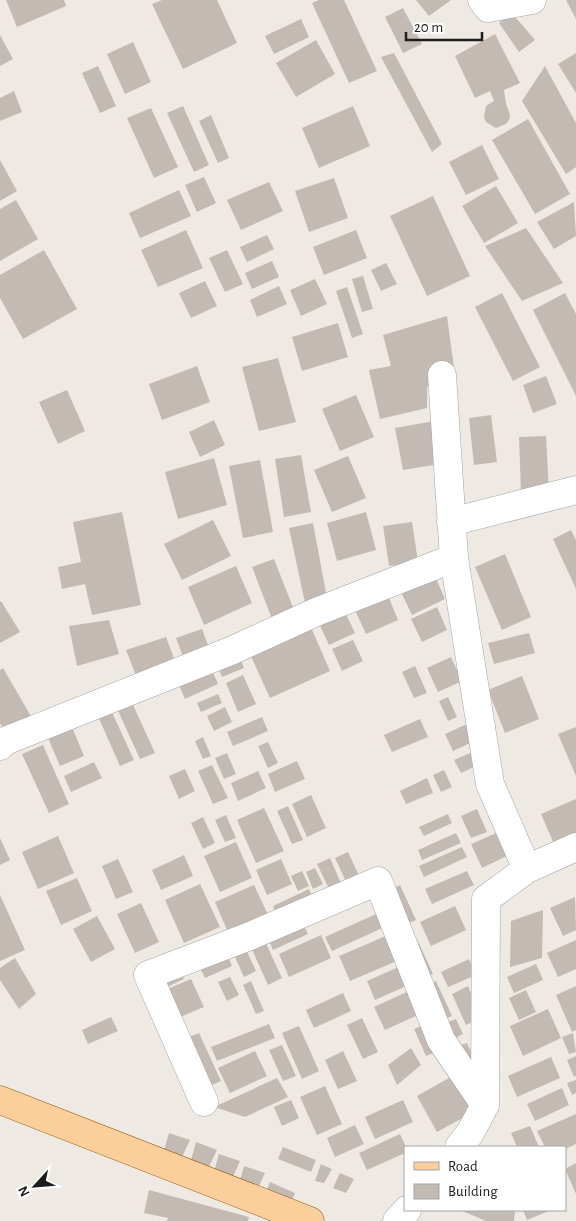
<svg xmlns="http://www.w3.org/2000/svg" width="576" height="1221" font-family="'Alegreya Sans',sans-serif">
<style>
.building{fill:#c3bab3}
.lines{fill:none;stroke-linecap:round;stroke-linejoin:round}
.minor-casing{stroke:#a4a4a4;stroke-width:29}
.major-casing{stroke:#945f03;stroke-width:29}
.minor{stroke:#fff;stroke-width:28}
.major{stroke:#facf9c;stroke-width:28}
</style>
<rect width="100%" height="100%" fill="#eeeae3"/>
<path class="building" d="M6,0H64L66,6L17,27Z
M162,0H217L237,43L183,69L152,4Z
M319,0H344L377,71L349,83L312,3Z
M416,0H451L429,16Z
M566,0H576V19Z
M403,8L422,44L403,53L385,17Z
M510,11L535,40L519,52L499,23Z
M301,19L309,37L274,54L265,36Z
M495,34L520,83L504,90L506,104L510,115L509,120L506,124L496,128L486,122L484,117L486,106L494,101L490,91L475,98L455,56Z
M0,35L13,59L0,66Z
M316,40L335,74L296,97L276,63Z
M133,42L151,82L125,94L107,54Z
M394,53L442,144L432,152L381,57Z
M576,53V93L558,64Z
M98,66L116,106L100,113L82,73Z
M545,66L576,123V167L566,174L522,101Z
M14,91L22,112L0,121V98Z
M183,106L209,165L194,172L167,113Z
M353,106L370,146L319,168L302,128Z
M151,108L178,167L154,178L127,118Z
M211,115L229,158L218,163L199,121Z
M528,119L570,194L535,214L492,140Z
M482,145L499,179L466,195L449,162Z
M0,160L17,191L0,201Z
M204,177L216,203L197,212L185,185Z
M334,178L348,218L309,232L295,191Z
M269,182L283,211L241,230L227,200Z
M496,186L518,223L484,243L462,206Z
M179,190L191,216L140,238L129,213Z
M433,196L470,276L427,296L390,216Z
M16,200L38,239L0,261V209Z
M574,202L576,236L554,249L537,222Z
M526,228L563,283L522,301L485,246Z
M186,230L203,268L158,287L141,250Z
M356,230L367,258L324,275L313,247Z
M267,235L274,249L247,262L240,247Z
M44,250L77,309L23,339L0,298V275Z
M227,250L243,284L225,292L209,258Z
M272,261L279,277L252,289L245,273Z
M386,263L397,284L381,291L371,270Z
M363,276L373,309L362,312L352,279Z
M315,279L327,304L301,316L290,290Z
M205,281L217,306L191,318L179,293Z
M279,286L287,304L257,317L250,300Z
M347,287L363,334L352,338L336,291Z
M502,293L540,367L513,381L475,307Z
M565,293L576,314V396L533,310Z
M447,316L456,383L427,387V408L380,419L369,370L391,366L383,335Z
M338,323L348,357L302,371L292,337Z
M278,358L296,422L259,431L242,367Z
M197,366L210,402L162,420L149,384Z
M546,376L557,404L533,413L523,385Z
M67,390L85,431L58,444L39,402Z
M356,395L374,437L340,451L322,409Z
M491,415L497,462L474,465L469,418Z
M445,419L452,462L403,470L395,428Z
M214,420L225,445L200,457L189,432Z
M546,436L549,492L521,493L519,437Z
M301,455L311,512L284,517L275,459Z
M348,456L366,498L332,512L314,470Z
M214,458L227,505L178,519L165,472Z
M260,460L273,532L243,538L229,466Z
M122,512L141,605L92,615L85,584L62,589L58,567L81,562L73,522Z
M366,512L376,550L337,561L327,523Z
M213,520L231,556L182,580L164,544Z
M412,522L418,562L389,566L383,526Z
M313,523L327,598L305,603L289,528Z
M571,530L576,540V589L553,539Z
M505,554L531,617L502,630L475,567Z
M274,559L296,615L274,624L252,567Z
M236,566L252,603L204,625L188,587Z
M434,574L445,599L412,615L400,590Z
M387,593L398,620L366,634L354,608Z
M1,601L20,632L0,643V602Z
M437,607L447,630L422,642L411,619Z
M344,610L355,633L329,645L318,621Z
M109,620L119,654L77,666L69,626Z
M310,625L330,671L270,698L249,652Z
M202,629L211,653L185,662L176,638Z
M529,633L535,653L494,664L488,643Z
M166,637L176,664L137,678L126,650Z
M353,640L363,661L342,671L332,649Z
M239,655L244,668L222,677L217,665Z
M451,657L462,681L438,692L427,668Z
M415,666L427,693L414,698L402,672Z
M3,668L32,718L6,734L0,723V670Z
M211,668L218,684L185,699L178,683Z
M243,675L256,704L238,712L226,683Z
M522,676L539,719L505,733L488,690Z
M218,694L222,703L201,712L197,703Z
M129,696L155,753L140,759L114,702Z
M448,697L457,717L448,721L439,701Z
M225,707L232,722L214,731L207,716Z
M110,708L134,760L120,766L97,714Z
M262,717L268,731L233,746L227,732Z
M420,719L428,737L392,752L384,735Z
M469,723L477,740L453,751L445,734Z
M72,727L84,756L60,766L48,738Z
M576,727V776L558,734Z
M203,737L211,756L203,759L195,741Z
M268,742L278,763L268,768L258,746Z
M43,745L69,804L49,813L22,754Z
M475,751L480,764L461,773L454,760Z
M227,753L236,774L224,779L215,758Z
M297,761L305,779L275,792L268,774Z
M94,762L102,778L71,792L64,776Z
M212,765L228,798L213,804L198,771Z
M185,769L195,791L179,799L169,776Z
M444,770L452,787L441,792L433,775Z
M258,771L266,788L238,801L231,783Z
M427,778L433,793L406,804L400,791Z
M311,795L326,828L307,837L292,804Z
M576,799V842L557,851L541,814Z
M288,806L303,840L292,844L277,811Z
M264,808L284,851L256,863L237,820Z
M477,809L487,832L471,838L461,816Z
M448,814L452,823L424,836L419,827Z
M226,815L236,838L225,842L215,820Z
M203,817L215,843L203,849L191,823Z
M501,831L511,854L482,868L471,844Z
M456,833L461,843L422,860L418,850Z
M58,836L74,873L38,889L22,852Z
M0,838L10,860L0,865Z
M236,842L252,878L220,892L204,856Z
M462,847L467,857L424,877L419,866Z
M348,852L362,882L349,888L335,858Z
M184,855L193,876L161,890L152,870Z
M330,858L344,890L332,895L317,864Z
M118,859L133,892L116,899L102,866Z
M281,859L292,884L267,895L256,870Z
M315,868L323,884L313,889L306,872Z
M302,871L309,886L298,891L291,876Z
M467,871L474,885L432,904L425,889Z
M77,878L92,911L61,925L46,891Z
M200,884L220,927L184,943L165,900Z
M254,885L270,919L230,937L215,902Z
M400,885L416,920L405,925L389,890Z
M309,889L315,902L278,918L273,906Z
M0,895L25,950L0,961Z
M575,897L576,930L563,936L550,908Z
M141,903L159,942L135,953L117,914Z
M455,906L466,930L431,946L420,922Z
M385,910L391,924L332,951L325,937Z
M543,910L542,958L510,967L511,921Z
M97,916L115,949L91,962L73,929Z
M301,919L308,934L273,950L267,935Z
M321,935L331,958L289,977L279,954Z
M388,935L399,960L350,981L339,956Z
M264,939L282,978L268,985L250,945Z
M417,939L433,974L422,979L406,944Z
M576,940V969L558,977L547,953Z
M243,943L256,971L244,977L231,948Z
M225,949L232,966L205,978L197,962Z
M15,958L36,994L19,1009L0,980V968Z
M469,959L476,975L448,987L441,972Z
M405,964L413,983L375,1000L367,981Z
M536,964L543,980L514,993L507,977Z
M180,968L184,979L165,988L160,977Z
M230,977L239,995L227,1001L218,982Z
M191,979L204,1007L180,1017L167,989Z
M251,981L264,1011L256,1014L243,985Z
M436,981L452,1016L439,1021L424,987Z
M468,986L482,1018L466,1025L452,994Z
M576,986V1030L572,1032L556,995Z
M526,990L536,1012L519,1020L509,998Z
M409,991L420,1014L385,1030L374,1007Z
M343,993L351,1011L314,1028L306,1010Z
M548,1009L561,1038L523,1056L510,1026Z
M111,1017L118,1031L88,1044L82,1030Z
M362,1018L378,1052L363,1059L347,1025Z
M456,1019L463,1034L451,1040L443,1024Z
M428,1023L440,1050L426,1056L414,1029Z
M269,1024L275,1038L217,1061L211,1047Z
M299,1026L319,1071L302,1079L282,1033Z
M199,1033L221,1081L206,1088L184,1039Z
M573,1033L576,1052L569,1054L562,1037Z
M467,1043L482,1076L458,1046Z
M282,1045L296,1076L283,1081L269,1050Z
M411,1048L421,1065L397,1085L388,1065Z
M255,1051L267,1076L230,1093L218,1068Z
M343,1051L357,1081L338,1089L325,1060Z
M576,1056V1076L574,1077L567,1060Z
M551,1057L560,1078L517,1097L508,1076Z
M456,1074L477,1110L437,1132L417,1096Z
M277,1078L288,1097L245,1117L214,1107Z
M576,1080V1093L572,1095L567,1083Z
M325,1086L342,1124L317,1135L300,1097Z
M562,1088L569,1105L535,1121L527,1104Z
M291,1100L299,1118L282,1126L274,1107Z
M403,1100L413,1122L375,1139L365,1117Z
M576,1114V1144L565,1149V1147H545L537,1131Z
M355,1125L364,1144L335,1157L327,1138Z
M530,1126L539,1147H517L511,1133Z
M169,1133L190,1140L177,1168L161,1161Z
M400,1134L406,1147L405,1153L367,1170L359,1153Z
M196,1142L217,1150L204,1177L188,1171Z
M283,1147L316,1160L311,1172L278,1159Z
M219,1154L240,1161L228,1188L211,1182Z
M576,1163V1194L565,1169Z
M321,1164L332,1169L324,1183L315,1181Z
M244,1166L265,1173L252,1201L236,1195Z
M340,1173L354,1179L346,1193L333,1188Z
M270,1182L295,1193L284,1219L259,1209Z
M149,1190L249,1217L248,1221H167L168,1218L144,1213Z
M460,1210H512L515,1211L514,1221H486Z
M523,1210H551L527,1220Z"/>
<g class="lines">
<g class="minor-casing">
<path id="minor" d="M482,0L488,8L532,0
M442,375L454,558L490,784L527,869
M451,522L576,490
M0,746L5,741L233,650L316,612L454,558
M204,1102L148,975L250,936L378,881L441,1040L485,1105
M459,1147L470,1133L485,1105L486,899L527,869L576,847
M397,1221L407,1210"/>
</g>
<g class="major-casing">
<path id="major" d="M0,1100L310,1221"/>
</g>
<use href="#minor" class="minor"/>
<use href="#major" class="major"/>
</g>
<rect x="404" y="1146" width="162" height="65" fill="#ffffff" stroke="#a5a5a5"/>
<rect x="414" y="1162" width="25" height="8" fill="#facf9c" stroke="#a5a5a5"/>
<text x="448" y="1171" font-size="15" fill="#1d1d1d">Road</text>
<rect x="414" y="1184" width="25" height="15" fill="#c3bab3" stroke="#a5a5a5"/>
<text x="448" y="1196" font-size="15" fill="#1d1d1d">Building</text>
<g transform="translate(35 1186) rotate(244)" stroke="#ffffff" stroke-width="4" paint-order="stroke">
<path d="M0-4L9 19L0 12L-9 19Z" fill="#1d1d1d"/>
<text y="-8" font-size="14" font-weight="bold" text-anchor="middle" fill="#1d1d1d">N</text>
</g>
<path d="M406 32v8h76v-8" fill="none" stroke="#1d1d1d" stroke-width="2.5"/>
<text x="414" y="32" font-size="15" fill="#1d1d1d" stroke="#ffffff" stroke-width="4" paint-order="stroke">20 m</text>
</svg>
